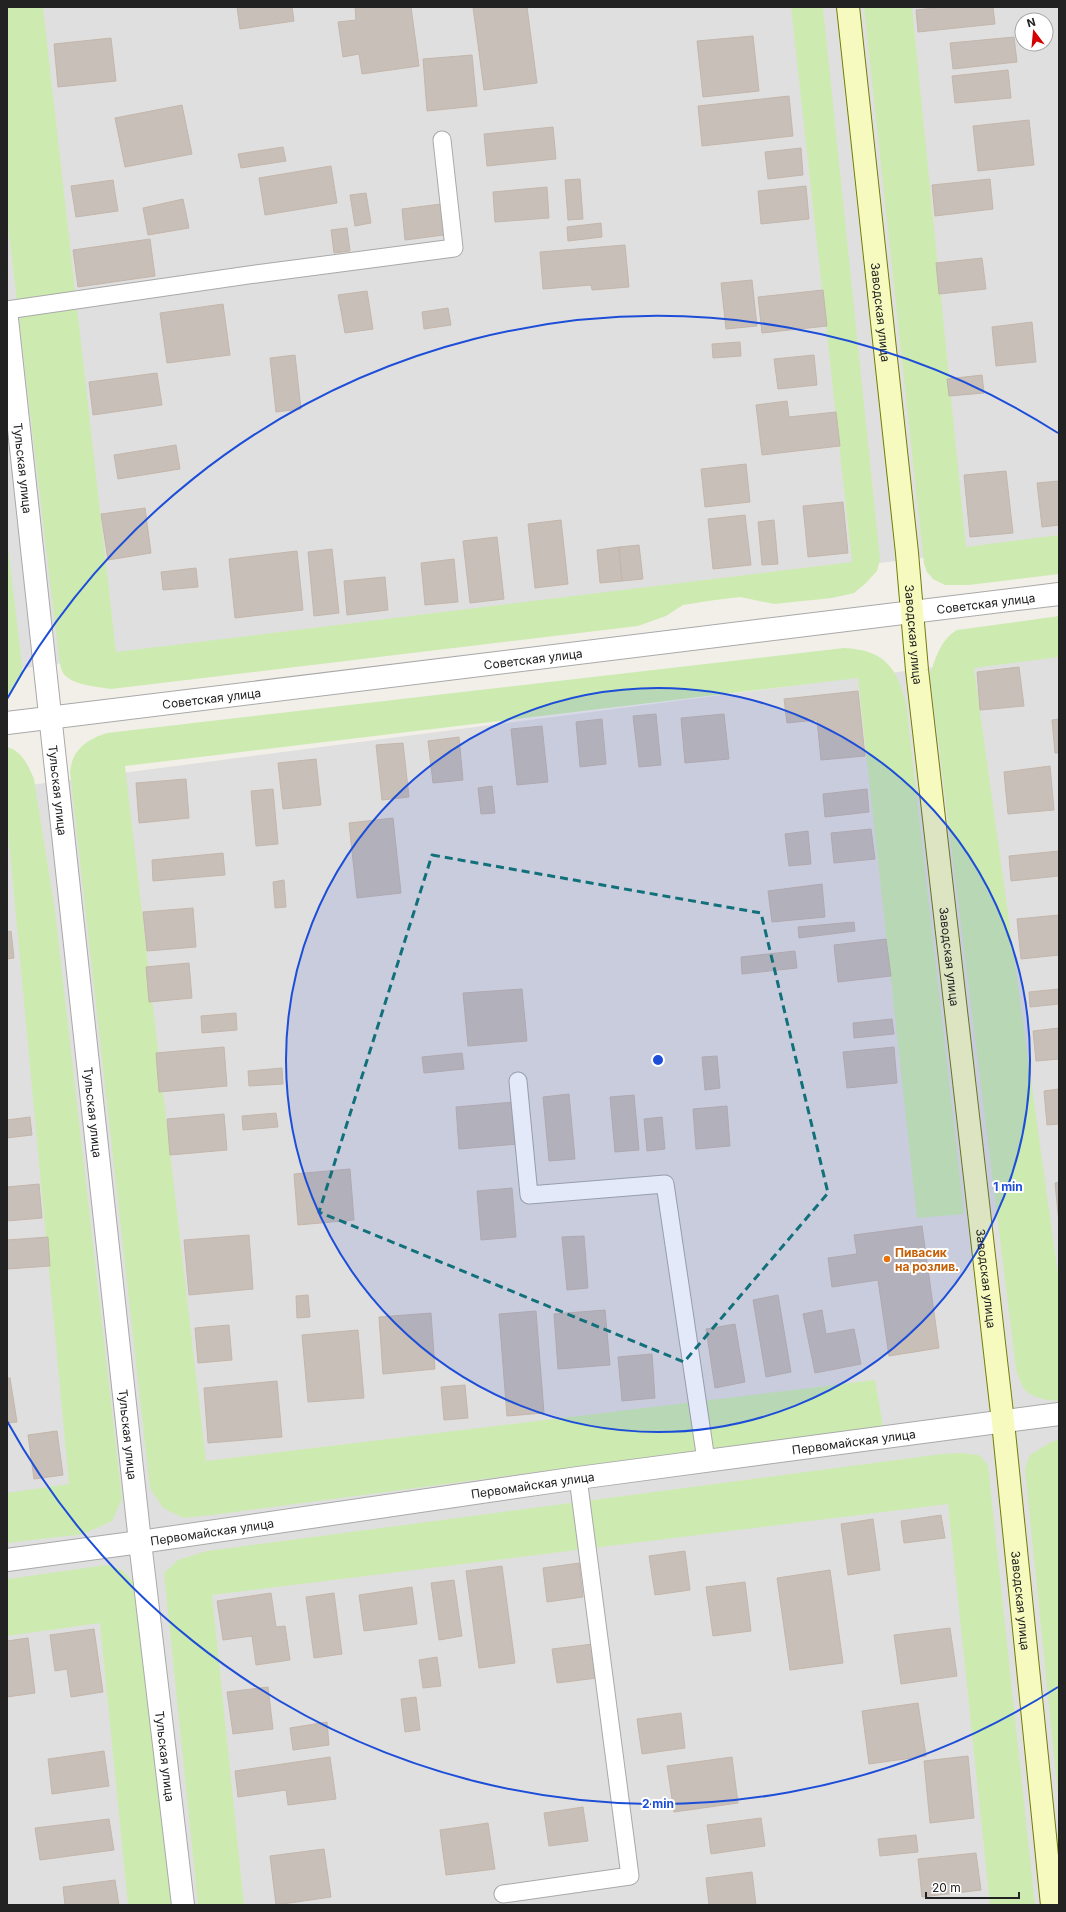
<svg xmlns="http://www.w3.org/2000/svg" width="1066" height="1912" font-family="Inter,sans-serif">
<style>
.residential{fill:#e0dfdf;fill-rule:evenodd}
.grass{fill:#cdebb0}
.building{fill:#c7bfb8;stroke:#c4b6ab}
.lines{fill:none;stroke-linecap:round;stroke-linejoin:round}
.service-casing{stroke:#a9a9a9;stroke-width:19}
.minor-casing{stroke:#a9a9a9;stroke-width:24}
.tertiary-casing{stroke:#a9a9a9;stroke-width:24}
.secondary-casing{stroke:#707d05;stroke-width:24}
.service{stroke:#fff;stroke-width:17}
.minor{stroke:#fff;stroke-width:22}
.tertiary{stroke:#fff;stroke-width:22}
.secondary{stroke:#f7fabf;stroke-width:22}
.marked{fill:none;stroke:#0f766e;stroke-width:3;stroke-dasharray:8 5;stroke-linejoin:round}
.ring{fill:none;stroke:#1d4ed8;stroke-width:2}
.food-dot{fill:#e8710a;stroke:#fff;stroke-width:1.5}
.labels{text-anchor:middle;dominant-baseline:central;stroke-width:4;stroke-linejoin:round;paint-order:stroke}
.street-label{font-size:12px;fill:#222;stroke:#fff}
.food-label{font-size:12px;font-weight:bold;fill:#c56008;stroke:#fff;text-anchor:start}
.centre{fill:#1d4ed8;stroke:#fff;stroke-width:2}
.ring-label{font-size:12px;text-anchor:middle;font-weight:bold;fill:#1d4ed8;stroke:#fff;stroke-width:4;stroke-linejoin:round;paint-order:stroke}
</style>
<rect width="100%" height="100%" fill="#f2efe9"/>
<path class="residential" d="M7,7H1059V541L7,670ZM1022,20H1046V44H1022Z
M1059,651V1905H7V788Z"/>
<path class="grass" d="M7,7H43L116,652L852,562L791,7H823L880,559L877,571L865,584L854,593L832,598L774,604L740,597L715,600L683,605L666,616L638,626L111,689C98,687 68,685 62,671C60,667 60,662 59,658L7,217Z
M864,7H912L966,547L1059,535V574L969,585H945L933,579L927,572L924,564Z
M7,538L23,674L11,692L7,694Z
M1059,616V657L974,668L1059,1282V1401C1050,1401 1032,1398 1025,1390C1021,1385 1018,1375 1016,1369L930,674C936,658 940,640 957,630Z
M844,648C884,650 896,666 906,703L964,1214L917,1218L858,678L125,766L206,1461L875,1380L883,1426L212,1515L184,1518L163,1508L150,1488L70,772C72,750 87,739 107,733Z
M7,747C22,751 28,765 34,779L55,911L122,1499L112,1521L84,1534L7,1543V1493L69,1484L7,820Z
M1059,1440V1805L1025,1469L1030,1455L1051,1442Z
M960,1453L979,1455L988,1465L1035,1905H990L948,1504L212,1595L244,1905H198L164,1573L178,1560L207,1551L942,1454Z
M107,1565L122,1570L139,1588L173,1905H128L100,1623L7,1636V1579Z"/>
<path class="building" d="M237,7H292L294,21L240,29Z
M355,7H411L419,66L362,74L359,54L343,57L338,22L356,20Z
M473,7H527L537,83L484,90Z
M944,7H993L995,24L918,32L916,10Z
M753,36L759,91L703,97L697,41Z
M1014,37L1017,62L953,69L950,43Z
M111,38L116,81L58,87L54,44Z
M472,55L477,106L427,111L423,59Z
M1008,70L1011,98L955,103L952,76Z
M789,96L793,136L702,146L698,106Z
M182,105L192,154L125,167L115,118Z
M1029,120L1034,165L978,171L973,126Z
M553,127L556,159L487,166L484,134Z
M283,147L286,161L241,168L238,154Z
M801,148L803,175L768,179L765,152Z
M331,166L337,203L265,215L259,178Z
M580,179L583,219L568,220L565,180Z
M990,179L993,209L935,216L932,185Z
M113,180L118,211L76,217L71,186Z
M806,186L809,219L761,224L758,191Z
M547,187L549,218L495,222L493,192Z
M366,193L371,223L355,226L350,195Z
M183,199L189,228L148,235L143,208Z
M441,204L444,235L405,240L402,209Z
M601,223L602,237L568,241L567,227Z
M347,228L350,251L334,253L331,230Z
M150,239L155,276L78,287L73,250Z
M625,245L629,287L592,290L591,285L543,289L540,252Z
M982,258L986,289L939,294L936,263Z
M752,280L757,326L726,329L721,283Z
M823,290L827,326L762,333L758,297Z
M367,291L373,329L345,333L338,295Z
M223,304L230,355L167,363L160,313Z
M448,308L451,325L424,329L422,312Z
M1032,322L1036,362L996,366L992,327Z
M740,342L741,356L713,358L712,344Z
M295,355L301,409L276,412L270,358Z
M814,355L817,385L778,389L774,359Z
M157,373L162,405L93,415L89,382Z
M982,375L984,393L949,396L947,379Z
M787,401L789,417L836,412L840,446L762,455L756,405Z
M176,445L180,469L118,479L114,455Z
M746,464L750,502L705,507L701,469Z
M1006,471L1013,533L970,537L964,475Z
M1059,481V525L1042,527L1037,483Z
M843,502L848,553L808,557L803,506Z
M145,508L151,553L108,560L101,514Z
M745,515L751,565L713,569L708,519Z
M561,520L568,584L535,588L528,524Z
M774,520L778,564L762,565L758,522Z
M497,537L504,599L470,603L463,541Z
M639,545L643,579L622,581L619,547Z
M619,547L622,581L600,583L597,550Z
M332,549L339,613L314,616L308,552Z
M297,551L303,610L235,618L229,559Z
M454,559L458,602L425,605L421,563Z
M196,568L198,587L163,590L161,572Z
M385,577L388,610L347,615L344,581Z
M1019,667L1024,706L980,710L977,672Z
M858,691L865,756L821,760L817,720L787,723L784,699Z
M656,714L661,765L639,767L633,716Z
M724,714L729,759L685,763L681,718Z
M602,719L606,764L580,767L576,722Z
M1059,719V753H1055L1052,720Z
M542,726L548,782L517,785L511,729Z
M459,737L463,780L433,783L428,741Z
M403,743L409,797L382,800L376,745Z
M316,759L321,805L283,809L278,763Z
M1050,766L1054,810L1008,814L1004,772Z
M186,779L189,818L139,823L136,783Z
M492,786L495,813L481,814L478,788Z
M273,789L278,844L256,846L251,791Z
M867,789L869,812L825,817L823,794Z
M393,818L401,893L357,898L349,823Z
M871,829L875,859L834,863L831,833Z
M808,831L811,864L789,866L785,834Z
M1059,851V876L1011,881L1009,856Z
M223,853L225,875L153,881L152,860Z
M284,880L286,907L275,908L273,882Z
M822,884L825,917L772,922L768,891Z
M193,908L196,947L147,951L143,912Z
M1059,915V955L1021,959L1017,919Z
M854,922L855,931L799,938L798,927Z
M11,931L14,958L7,959V932Z
M886,939L891,976L838,982L834,945Z
M795,951L797,968L742,974L741,957Z
M189,963L192,998L149,1002L146,967Z
M522,989L527,1041L468,1046L463,993Z
M1059,989V1004L1030,1007L1029,992Z
M236,1013L237,1030L202,1033L201,1016Z
M892,1019L894,1034L854,1038L853,1023Z
M1059,1028V1059L1036,1061L1033,1031Z
M224,1047L227,1086L159,1092L156,1053Z
M894,1047L897,1083L847,1088L843,1052Z
M462,1053L464,1069L424,1073L422,1057Z
M717,1056L720,1088L705,1090L702,1057Z
M282,1068L283,1084L249,1086L248,1071Z
M1059,1089V1124L1047,1125L1044,1091Z
M569,1094L575,1159L549,1161L543,1097Z
M634,1095L639,1150L615,1152L610,1097Z
M514,1102L518,1144L459,1149L456,1107Z
M727,1106L730,1146L696,1149L693,1109Z
M276,1113L278,1127L243,1130L242,1116Z
M224,1114L227,1150L170,1155L167,1119Z
M30,1117L32,1135L7,1138V1120Z
M662,1117L665,1149L647,1151L644,1119Z
M350,1169L354,1220L298,1225L294,1174Z
M1059,1182V1223L1055,1183Z
M39,1184L42,1218L7,1221V1187Z
M512,1188L516,1237L481,1240L477,1191Z
M922,1226L939,1348L889,1356L878,1280L832,1287L828,1258L857,1254L854,1235Z
M249,1235L253,1289L189,1295L184,1240Z
M584,1236L588,1288L567,1290L562,1237Z
M48,1237L50,1266L7,1269V1240Z
M308,1295L310,1317L297,1318L296,1296Z
M778,1295L791,1372L766,1377L753,1300Z
M605,1310L610,1365L558,1369L554,1314Z
M822,1310L826,1334L854,1329L861,1364L815,1373L803,1314Z
M536,1311L544,1413L507,1416L499,1314Z
M431,1313L435,1369L383,1374L379,1317Z
M735,1324L745,1382L715,1388L706,1329Z
M229,1325L232,1360L198,1363L195,1328Z
M358,1330L364,1398L308,1402L302,1335Z
M652,1354L655,1398L622,1401L618,1357Z
M7,1378H10L17,1422L7,1423Z
M277,1381L282,1437L208,1443L204,1388Z
M465,1385L468,1418L444,1420L441,1387Z
M57,1431L63,1475L34,1479L28,1435Z
M941,1515L945,1538L904,1543L901,1521Z
M873,1519L880,1570L848,1575L841,1524Z
M685,1551L690,1590L655,1595L649,1556Z
M579,1563L583,1597L547,1602L543,1568Z
M502,1566L515,1663L479,1668L466,1571Z
M830,1570L843,1663L790,1670L777,1578Z
M454,1580L462,1636L439,1640L431,1583Z
M745,1582L751,1631L713,1636L706,1587Z
M412,1587L417,1624L364,1631L359,1595Z
M271,1593L276,1627L285,1626L290,1660L256,1665L252,1636L223,1640L217,1601Z
M334,1593L342,1654L314,1658L306,1597Z
M950,1628L957,1676L901,1684L894,1635Z
M94,1629L103,1692L71,1697L67,1669L55,1671L50,1635Z
M28,1638L35,1693L7,1697V1641Z
M593,1644L597,1678L557,1683L552,1649Z
M437,1657L441,1686L423,1688L419,1660Z
M268,1687L273,1729L233,1734L227,1692Z
M416,1697L420,1730L405,1732L401,1699Z
M918,1703L926,1756L869,1764L862,1711Z
M681,1713L685,1748L642,1754L637,1719Z
M327,1722L329,1745L293,1750L290,1728Z
M104,1751L109,1786L52,1794L48,1759Z
M968,1756L974,1818L930,1823L924,1761Z
M330,1757L336,1799L288,1805L286,1790L238,1797L235,1771Z
M732,1757L738,1803L674,1812L667,1766Z
M583,1807L588,1841L549,1846L544,1813Z
M761,1818L765,1846L711,1854L707,1825Z
M109,1819L114,1850L40,1860L35,1828Z
M488,1823L495,1869L446,1875L440,1830Z
M916,1835L918,1852L880,1856L878,1839Z
M324,1849L331,1897L276,1905L270,1856Z
M976,1853L981,1890L922,1897L918,1859Z
M752,1872L756,1905H709L706,1878Z
M115,1880L119,1905H65L63,1887Z"/>
<g class="lines">
<g class="service-casing">
<path id="service" d="M7,310L256,274L454,248L442,140
M518,1081L529,1195L665,1184L706,1460
M503,1894L630,1876L578,1478"/>
</g>
<g class="minor-casing">
<g id="minor">
<path id="s1" d="M7,319L140,1542L183,1905"/>
<path id="s2" d="M7,1560L140,1542L578,1478L1059,1414"/>
</g>
</g>
<g class="tertiary-casing">
<g id="tertiary">
<path id="s3" d="M7,723L1059,594"/>
</g>
</g>
<g class="secondary-casing">
<g id="secondary">
<path id="s4" d="M848,7L907,553L917,670L1003,1422L1052,1905"/>
</g>
</g>
<use href="#service" class="service"/>
<use href="#minor" class="minor"/>
<use href="#tertiary" class="tertiary"/>
<use href="#secondary" class="secondary"/>
</g>
<path class="marked" d="M432,855L761,913L828,1193L684,1362L319,1212Z"/>
<circle cx="658" cy="1060" r="372" fill="#1d4ed8" fill-opacity=".12"/>
<g class="ring">
<circle cx="658" cy="1060" r="372"/>
<path d="M1058 1687A744 744 0 0 1 7 1421M7 699A744 744 0 0 1 1058 433"/>
</g>
<circle class="food-dot" cx="887" cy="1259" r="4"/>
<g class="labels">
<g class="street-label">
<text stroke="none"><textPath href="#s4" startOffset="307">Заводская улица</textPath></text>
<text stroke="none"><textPath href="#s1" startOffset="150">Тульская улица</textPath></text>
<text stroke="none"><textPath href="#s3" startOffset="986">Советская улица</textPath></text>
<text stroke="none"><textPath href="#s4" startOffset="631">Заводская улица</textPath></text>
<text stroke="none"><textPath href="#s3" startOffset="530">Советская улица</textPath></text>
<text stroke="none"><textPath href="#s3" startOffset="206">Советская улица</textPath></text>
<text stroke="none"><textPath href="#s1" startOffset="474">Тульская улица</textPath></text>
<text stroke="none"><textPath href="#s4" startOffset="955">Заводская улица</textPath></text>
<text stroke="none"><textPath href="#s1" startOffset="798">Тульская улица</textPath></text>
<text stroke="none"><textPath href="#s4" startOffset="1279">Заводская улица</textPath></text>
<text stroke="none"><textPath href="#s1" startOffset="1122">Тульская улица</textPath></text>
<text stroke="none"><textPath href="#s2" startOffset="855">Первомайская улица</textPath></text>
<text stroke="none"><textPath href="#s2" startOffset="531">Первомайская улица</textPath></text>
<text stroke="none"><textPath href="#s2" startOffset="207">Первомайская улица</textPath></text>
<text stroke="none"><textPath href="#s4" startOffset="1603">Заводская улица</textPath></text>
<text stroke="none"><textPath href="#s1" startOffset="1446">Тульская улица</textPath></text>
</g>
<g class="food-label">
<text x="895" y="1252">Пивасик<tspan x="895" dy="14">на розлив.</tspan></text>
</g>
</g>
<circle cx="658" cy="1060" r="6" class="centre"/>
<g class="ring-label">
<text x="1008" y="1191">1 min</text>
<text x="658" y="1808">2 min</text>
</g>
<rect width="1066" height="1912" fill="none" stroke="#222222" stroke-width="16"/>
<g transform="translate(1034 32) rotate(344)"><circle r="19" fill="#ffffff" stroke="#a7a7a7"/>
<path d="M0-3L7 15L0 10L-7 15Z" fill="#d40000"/>
<text y="-6" font-size="11" font-weight="bold" text-anchor="middle" fill="#222222">N</text>
</g>
<path d="M926 1892v6h93v-6" fill="none" stroke="#222222" stroke-width="2"/>
<text x="932" y="1892" font-size="12" fill="#222222" stroke="#ffffff" stroke-width="3" paint-order="stroke">20 m</text>
</svg>
